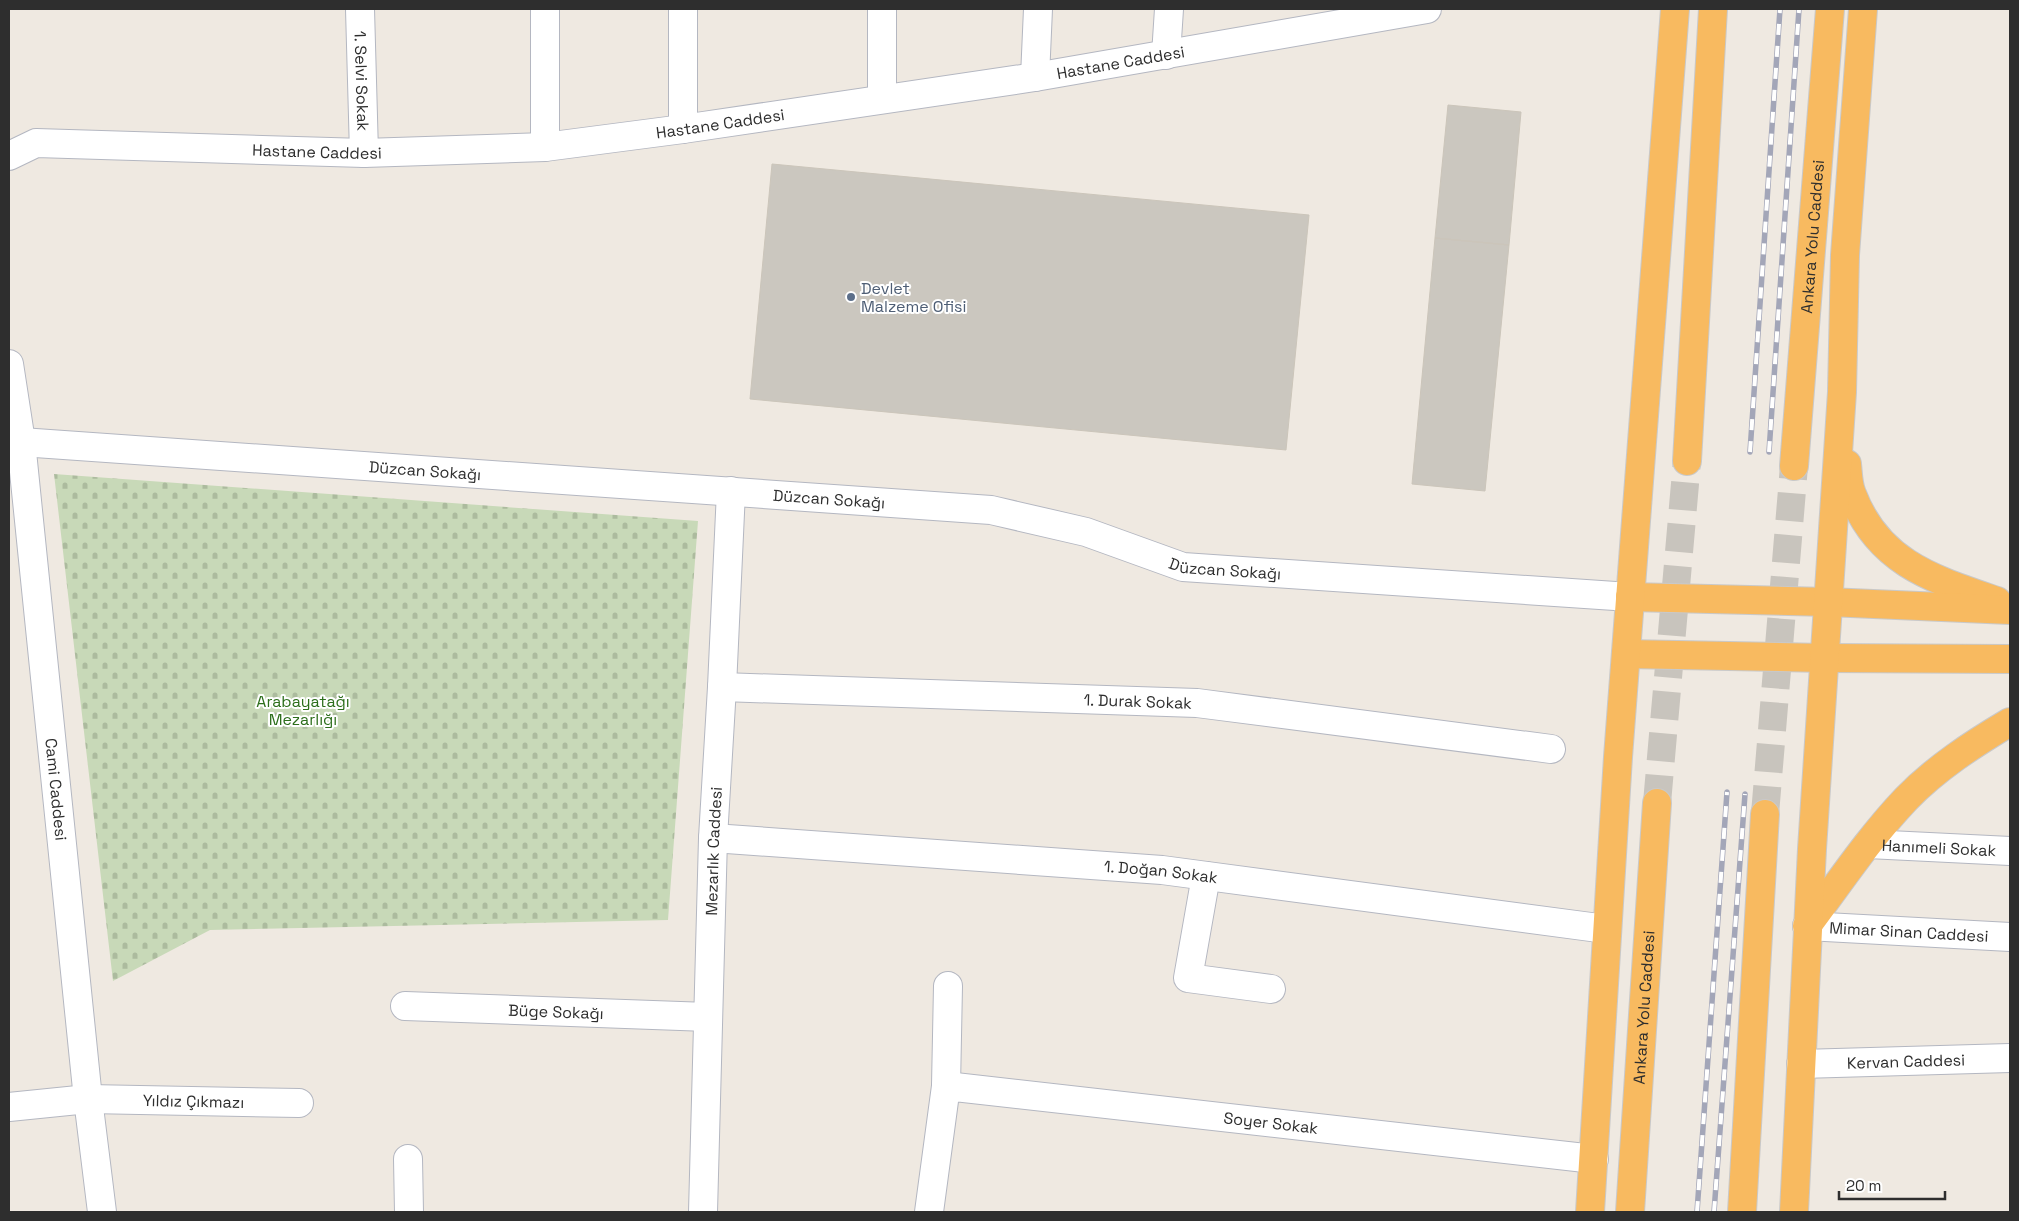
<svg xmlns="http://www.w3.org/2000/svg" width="2019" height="1221" font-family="'Space Grotesk',sans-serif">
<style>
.cemetery{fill:url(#cemetery-stones)}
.building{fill:#cbc7bf;stroke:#cbc5ba}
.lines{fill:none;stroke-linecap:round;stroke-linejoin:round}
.trunk-tunnel{stroke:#c8c4bd;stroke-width:28;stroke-dasharray:28 14;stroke-linecap:butt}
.minor-casing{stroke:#b4b7c1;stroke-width:30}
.tertiary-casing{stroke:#b4b7c1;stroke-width:30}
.secondary-casing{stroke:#b4b7c1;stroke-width:30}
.trunk-casing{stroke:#c9c9c9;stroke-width:30}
.minor{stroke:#fff;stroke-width:28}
.tertiary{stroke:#fff;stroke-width:28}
.secondary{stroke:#fff;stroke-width:28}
.trunk{stroke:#f8ba60;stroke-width:28}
.rail-casing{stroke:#a3a6b8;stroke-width:5.5}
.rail{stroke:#fff;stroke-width:4;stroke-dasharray:11;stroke-linecap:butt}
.service-dot{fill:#5c6f8a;stroke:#fff;stroke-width:2}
.labels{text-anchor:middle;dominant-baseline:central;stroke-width:4;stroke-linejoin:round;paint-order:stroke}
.street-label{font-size:16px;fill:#2e2e2e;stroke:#fff}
.service-label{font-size:16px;fill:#4e5e75;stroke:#fff;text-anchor:start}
.park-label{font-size:16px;fill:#2c6e1b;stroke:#fff}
</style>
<defs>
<pattern id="cemetery-stones" width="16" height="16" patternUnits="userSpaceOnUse" patternTransform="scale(1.25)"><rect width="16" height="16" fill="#c8d9b8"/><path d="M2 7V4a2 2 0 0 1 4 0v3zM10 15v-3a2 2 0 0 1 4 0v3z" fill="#acbb9e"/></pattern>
</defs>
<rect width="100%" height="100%" fill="#efe9e1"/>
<path class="cemetery" d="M54,474L698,521L668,920L210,930L113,981Z"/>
<path class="building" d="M1448,105L1521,112L1509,245L1435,238Z
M772,164L1309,215L1286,450L750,399Z
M1435,238L1509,245L1485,491L1412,484Z"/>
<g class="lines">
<path class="trunk-tunnel" d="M1657,803L1687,461
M1765,814L1794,466"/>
<g class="minor-casing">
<g id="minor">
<path id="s1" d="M360,9L364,153"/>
<path d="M545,9V147"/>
<path d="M683,9V129"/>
<path d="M882,9V99"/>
<path d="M1166,55L1169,9"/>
<path d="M1035,77L1038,9"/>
<path id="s2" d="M722,687L1197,703L1551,749"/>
<path id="s3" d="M713,838L1162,870L1606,929"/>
<path id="s4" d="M1868,844L2010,851"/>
<path d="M1206,876L1188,978L1271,989"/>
<path id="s5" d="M405,1006L708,1017"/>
<path d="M946,1086L948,986"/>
<path id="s6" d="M9,1107L88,1099L299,1103"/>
<path d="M408,1159L409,1212"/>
<path id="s7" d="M703,1212L713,838L722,687L731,491"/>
<path id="s8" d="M929,1212L946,1086L1594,1159"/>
</g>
</g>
<g class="tertiary-casing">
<g id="tertiary">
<path id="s9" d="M21,442L991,510L1086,532L1183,567L1630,597"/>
<path id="s10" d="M1807,926L2010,937"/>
<path id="s11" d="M1801,1064L2010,1058"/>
</g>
</g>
<g class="secondary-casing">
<g id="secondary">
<path id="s12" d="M9,156L36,143L364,153L545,147L683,129L1035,77L1427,9"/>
<path id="s13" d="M9,364L21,442L88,1099L102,1212"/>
</g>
</g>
<g class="trunk-casing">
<g id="trunk">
<path d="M1687,461L1713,9"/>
<path d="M1847,464C1848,473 1848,485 1852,494C1878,563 1933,579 1997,601"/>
<path id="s14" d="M1794,466L1830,9"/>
<path d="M1630,597L1828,602L2010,610"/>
<path d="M1626,654L1824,658L2010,659"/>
<path d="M1807,926C1839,883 1869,838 1906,799C1936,768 1973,744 2010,722"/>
<path d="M1590,1212L1618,757L1675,9"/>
<path id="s15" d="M1630,1212L1657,803"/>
<path d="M1742,1212L1765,814"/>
<path d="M1794,1212L1812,849L1842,392L1845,255L1863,9"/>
</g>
</g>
<use href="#minor" class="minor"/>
<use href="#tertiary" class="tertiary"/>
<use href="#secondary" class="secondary"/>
<use href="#trunk" class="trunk"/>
<g class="rail-casing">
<path id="rail" d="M1750,452L1780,9
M1769,452L1799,9
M1697,1212L1727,792
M1714,1212L1745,794"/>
</g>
<use href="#rail" class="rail"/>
</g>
<circle class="service-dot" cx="851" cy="297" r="5"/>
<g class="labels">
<g class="street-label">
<text stroke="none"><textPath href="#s12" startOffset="1121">Hastane Caddesi</textPath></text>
<text stroke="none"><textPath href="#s1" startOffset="72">1. Selvi Sokak</textPath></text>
<text stroke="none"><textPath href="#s12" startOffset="716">Hastane Caddesi</textPath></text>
<text stroke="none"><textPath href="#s12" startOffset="311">Hastane Caddesi</textPath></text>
<text stroke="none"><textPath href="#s14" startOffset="230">Ankara Yolu Caddesi</textPath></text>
<text stroke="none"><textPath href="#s9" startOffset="405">Düzcan Sokağı</textPath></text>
<text stroke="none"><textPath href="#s9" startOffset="810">Düzcan Sokağı</textPath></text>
<text stroke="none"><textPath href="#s9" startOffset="1215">Düzcan Sokağı</textPath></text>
<text stroke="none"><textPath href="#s2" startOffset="416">1. Durak Sokak</textPath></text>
<text stroke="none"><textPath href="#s13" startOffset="428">Cami Caddesi</textPath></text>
<text stroke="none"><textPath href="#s4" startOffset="71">Hanımeli Sokak</textPath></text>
<text stroke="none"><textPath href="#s7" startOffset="361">Mezarlık Caddesi</textPath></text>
<text stroke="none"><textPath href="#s3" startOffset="449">1. Doğan Sokak</textPath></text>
<text stroke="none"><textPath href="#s10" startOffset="102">Mimar Sinan Caddesi</textPath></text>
<text stroke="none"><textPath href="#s15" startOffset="205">Ankara Yolu Caddesi</textPath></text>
<text stroke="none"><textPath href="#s5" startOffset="151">Büge Sokağı</textPath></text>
<text stroke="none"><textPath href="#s11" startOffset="105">Kervan Caddesi</textPath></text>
<text stroke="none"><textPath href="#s6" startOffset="185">Yıldız Çıkmazı</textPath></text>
<text stroke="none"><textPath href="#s8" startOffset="454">Soyer Sokak</textPath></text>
</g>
<g class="service-label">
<text x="861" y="288">Devlet<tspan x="861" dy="18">Malzeme Ofisi</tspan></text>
</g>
<g class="park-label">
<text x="303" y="701">Arabayatağı<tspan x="303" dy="18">Mezarlığı</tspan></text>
</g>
</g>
<rect width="2019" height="1221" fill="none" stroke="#2e2e2e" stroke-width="20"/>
<path d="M1839 1191v8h106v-8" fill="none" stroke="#2e2e2e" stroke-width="2.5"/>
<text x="1846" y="1191" font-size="15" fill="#2e2e2e" stroke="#ffffff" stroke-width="4" paint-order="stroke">20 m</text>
</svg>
